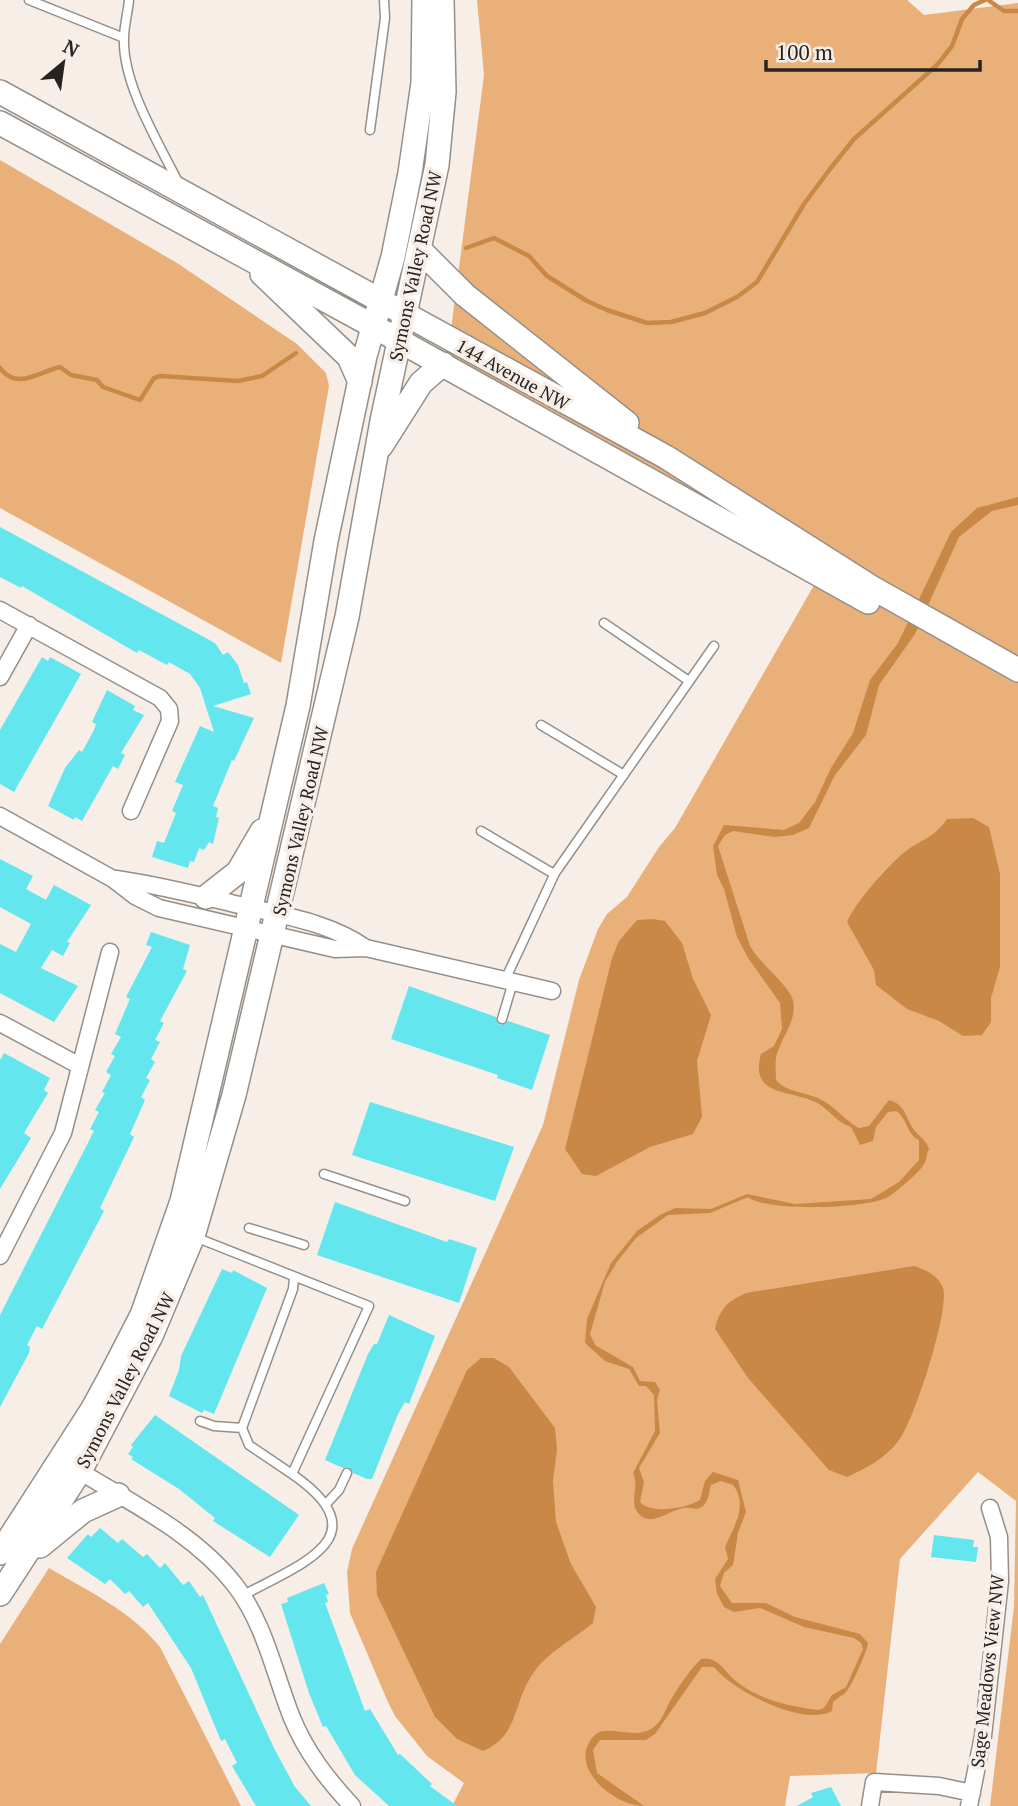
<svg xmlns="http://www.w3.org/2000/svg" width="1018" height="1806" font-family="'PT Serif',serif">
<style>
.green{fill:#eab07a}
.water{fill:#ca8847}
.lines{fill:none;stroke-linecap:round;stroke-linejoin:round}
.stream{stroke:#ca8847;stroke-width:4.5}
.building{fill:#63e6ee}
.lane-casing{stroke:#968f89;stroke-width:11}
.street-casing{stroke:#968f89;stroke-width:19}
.secondary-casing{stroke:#968f89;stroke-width:26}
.lane{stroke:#fff;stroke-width:8}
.street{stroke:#fff;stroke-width:16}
.secondary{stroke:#fff;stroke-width:23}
.labels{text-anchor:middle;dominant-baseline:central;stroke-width:7;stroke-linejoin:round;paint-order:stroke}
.street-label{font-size:18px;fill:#262321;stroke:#f6eee7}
</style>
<rect width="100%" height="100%" fill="#f6eee7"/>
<path class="green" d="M477,0H907L924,15L1018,3V1806H990L1014,1607L1016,1501L978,1472L900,1559L876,1773L790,1776L785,1806H452L464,1783L427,1756L395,1716L387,1700L350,1613L347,1572L352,1549L543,1125L579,980L598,929L607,914L627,897L659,847L675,828L829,559L446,368L484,75Z
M0,160L177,263L297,344L326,373L329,386L281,663L0,508Z
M49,1568C88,1591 131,1611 160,1647L241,1806H0V1644Z"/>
<path class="water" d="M1018,497V505L992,511L959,537L915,634L879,685L866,735L835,775L809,828L793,835L775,837L733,831L725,835L718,846L750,946C761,964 777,975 789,992C804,1014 780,1037 776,1058C775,1064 776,1073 776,1080C786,1092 804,1092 818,1098C834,1105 844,1120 859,1128L869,1126L889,1100C907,1105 905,1119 915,1131C921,1138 926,1140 929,1149C926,1154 927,1159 924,1164C921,1171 894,1194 888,1197C867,1209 765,1212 748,1197L710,1213L668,1215L636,1238L617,1262L605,1282L590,1334L595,1345L633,1367L640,1381L655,1382L660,1390L657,1400L660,1433L639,1468L644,1482L640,1502C651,1515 687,1508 700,1500L705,1481L713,1472L738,1480L746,1512L738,1533L733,1565L724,1573L720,1586L732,1603H766L795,1617L860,1634L868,1643C868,1649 852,1685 847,1691C843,1696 838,1697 833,1702L832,1711C803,1727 733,1691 714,1667H702L655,1734L646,1740H600L593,1750L597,1773L644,1806C613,1806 566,1765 594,1736C607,1722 636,1743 655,1726C662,1720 665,1711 669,1703C678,1687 688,1672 701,1659C717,1655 725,1672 736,1681C759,1700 790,1706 818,1710L824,1708L832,1695L846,1687L863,1649L861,1643L854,1638L804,1627L760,1608L734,1612L724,1607L717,1594L715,1579L728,1559L725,1547C733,1528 749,1505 733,1485L721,1481L711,1485C709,1491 709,1500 704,1505C697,1512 692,1507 684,1508C671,1509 651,1528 639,1514C628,1503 640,1487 633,1473L655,1431L654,1395L646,1386H639L629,1369L605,1361L585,1343L587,1319L611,1263L637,1231L660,1215L675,1208L711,1209L747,1194L795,1204L871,1199L899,1182L919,1160V1140C907,1135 908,1119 896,1111L888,1112L876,1127L873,1141L860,1145L851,1127C837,1122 831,1112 819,1104C795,1089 748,1099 761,1054L774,1046L782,1029L780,1003L748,958L737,937L724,889L717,875L713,846L724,825L784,830L799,823L815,802L831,768L853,733L870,680L898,643L951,532L977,508Z
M973,818L989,827L1000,874V967L991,998V1022L982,1035L963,1036L939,1021L907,1009L876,985L874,970L847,922C856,901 884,871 901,855C920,839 932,840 947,819Z
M653,919L665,921L682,943L693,979L711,1015L697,1061L702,1117L693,1134L650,1147L596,1176L582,1174L565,1149L612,958L619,941L637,920Z
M914,1266C926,1270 938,1275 943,1288C950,1309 914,1421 899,1440C886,1458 867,1468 847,1477L829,1470L748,1378L715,1329C720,1308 727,1302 746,1293Z
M481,1358H494L509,1367L555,1428L557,1450L553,1481L556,1522L571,1564L596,1607L593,1623C575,1638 547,1653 534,1672C512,1703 520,1735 483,1751L457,1739L435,1717L377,1595L376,1572L467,1370Z"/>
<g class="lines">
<path class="stream" d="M988,0L1004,11H1018
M466,248L494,238L529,256L547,276L587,301L607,310L647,323L671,322L705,313L737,297L757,282L804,204L830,169L854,139L937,65L952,46L962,19L974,5L985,0
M0,368C17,391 38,372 60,367L71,375L97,380L103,387L140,400L154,378L160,376L238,381L262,376L296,353"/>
</g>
<path class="building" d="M0,527L215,643L223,655L228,652L238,665L244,683L247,682L251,694L213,706L254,718L234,761L232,760L213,806L218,808L216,817L219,818L213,844L209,842L204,850L199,848L194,862L190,861L188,868L152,857L157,841L164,843L176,813L172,811L183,785L175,782L200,726L214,732L200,688L190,674L169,662L167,665L139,650L137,653L22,586L21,588L0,577Z
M42,657L48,661L50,657L81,674L14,792L0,784V730Z
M107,690L135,706L133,710L144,715L121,753L125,755L118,769L113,766L82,821L75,817L74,820L48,806L65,768L79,750L82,752L94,730L96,724L92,722Z
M0,859L33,876L26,889L46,900L54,885L91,905L67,942L70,943L63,956L52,950L41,968L78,986L54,1022L0,993V944L16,952L31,924L0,907Z
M151,932L190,945L183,969L187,971L160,1021L164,1023L155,1040L160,1042L151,1059L155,1062L146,1078L150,1080L141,1097L145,1100L130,1134L134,1137L100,1208L104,1211L42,1329L37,1326L27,1345L30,1347L29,1353L0,1407V1315L94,1131L90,1129L99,1112L95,1110L105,1093L102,1092L111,1075L106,1072L115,1056L111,1054L121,1037L115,1034L130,999L126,997L152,947L146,945Z
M409,986L496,1017L500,1025L508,1021L550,1035L532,1090L497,1078L498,1075L391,1039Z
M4,1053L50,1078L44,1090L48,1093L24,1133L31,1138L0,1189V1060Z
M370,1102L514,1147L495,1201L352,1155Z
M335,1202L447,1242L449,1239L477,1248L459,1303L317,1255Z
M222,1269L232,1273L233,1270L267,1288L214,1414L204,1410L202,1413L169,1396L179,1370L181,1356Z
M389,1315L435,1336L409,1404L405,1402L398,1414L372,1479H367L353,1473L349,1467L343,1468L325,1460L368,1354L374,1344H377Z
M155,1415L299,1515L270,1557L213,1521L215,1518L179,1489L131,1459L133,1457L128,1454L133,1447L131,1445Z
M100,1528L118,1543L122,1539L143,1557L147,1554L160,1568L165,1563L183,1585L189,1581L200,1597L203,1595L274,1748L295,1787L311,1806H256L232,1766L237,1763L225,1739L221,1741L191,1668L148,1603L143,1607L129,1591L125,1594L110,1579L105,1584L67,1558L88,1534L91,1537Z
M934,1535L974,1540L973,1547H978L976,1562L931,1557Z
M324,1583L329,1594L326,1595L328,1602L325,1603L365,1711L370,1709L398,1755L400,1754L432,1784L430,1786L457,1806H389L355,1775L326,1726L323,1727L309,1693L281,1604L288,1602L287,1598Z
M831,1787L841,1806H797L813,1797L811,1793Z"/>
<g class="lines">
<g class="lane-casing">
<path id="lane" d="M29,0L124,38
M129,0C128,12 124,26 124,38C122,83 158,142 178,182
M370,130L385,18L384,0
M604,623L689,681
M541,725L624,775
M481,831L554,874
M505,980L555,873L714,646
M502,1019L513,982
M324,1174L405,1201
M249,1228L304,1245
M195,1237L369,1306L292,1474L249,1445L242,1428L293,1289L294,1278
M200,1421L214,1426L242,1428
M326,1504L339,1490L347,1473
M242,1596C300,1564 383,1537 292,1474"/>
</g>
<g class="street-casing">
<path id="street" d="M0,610L160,698L169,709L170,721L131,811
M0,677L29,625
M0,816L113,879L135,896L159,908L335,949L366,948L552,991
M116,879C159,885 201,896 244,906C286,916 330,923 366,948
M0,1023L80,1066
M0,1256L63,1133L110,952
M71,1466C127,1501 194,1532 235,1585C265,1624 274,1673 292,1718C306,1752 327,1779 352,1806
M870,1806L874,1782L939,1786L972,1793
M969,1806L983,1736L1000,1581L999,1537L990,1508"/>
</g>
<g class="secondary-casing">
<path id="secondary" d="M0,92L666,457L871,587L1018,670
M0,123L373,326L868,602
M420,250L465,295L627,423
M262,274L349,357L360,382
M381,446L421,383L443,364
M206,897L238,872L262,831
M40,1546L83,1511L118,1495
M0,1553L92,1410L109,1379L142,1315L182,1201L298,706L326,541L365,356L393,257L410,173L423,83L424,0
M0,1594L80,1471L151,1336L193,1236L234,1095L347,617L382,421L437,165L444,92L442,0"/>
</g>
<use href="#lane" class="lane"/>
<use href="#street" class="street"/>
<use href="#secondary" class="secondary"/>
</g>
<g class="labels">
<g class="street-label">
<text transform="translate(415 266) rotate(-78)">Symons Valley Road NW</text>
<text transform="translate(513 374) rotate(29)">144 Avenue NW</text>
<text transform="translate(300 821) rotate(-77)">Symons Valley Road NW</text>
<text transform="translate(125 1380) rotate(-63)">Symons Valley Road NW</text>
<text transform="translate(987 1671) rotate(-84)">Sage Meadows View NW</text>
</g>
</g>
<g transform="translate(63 63) rotate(29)" stroke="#f6eee7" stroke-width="5" paint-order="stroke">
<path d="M0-5L12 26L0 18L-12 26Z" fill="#262321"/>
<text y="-10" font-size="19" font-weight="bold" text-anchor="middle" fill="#262321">N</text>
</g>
<path d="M766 60v10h214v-10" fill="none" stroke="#262321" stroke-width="3.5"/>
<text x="776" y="60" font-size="21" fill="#262321" stroke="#f6eee7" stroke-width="5" paint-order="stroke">100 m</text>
</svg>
